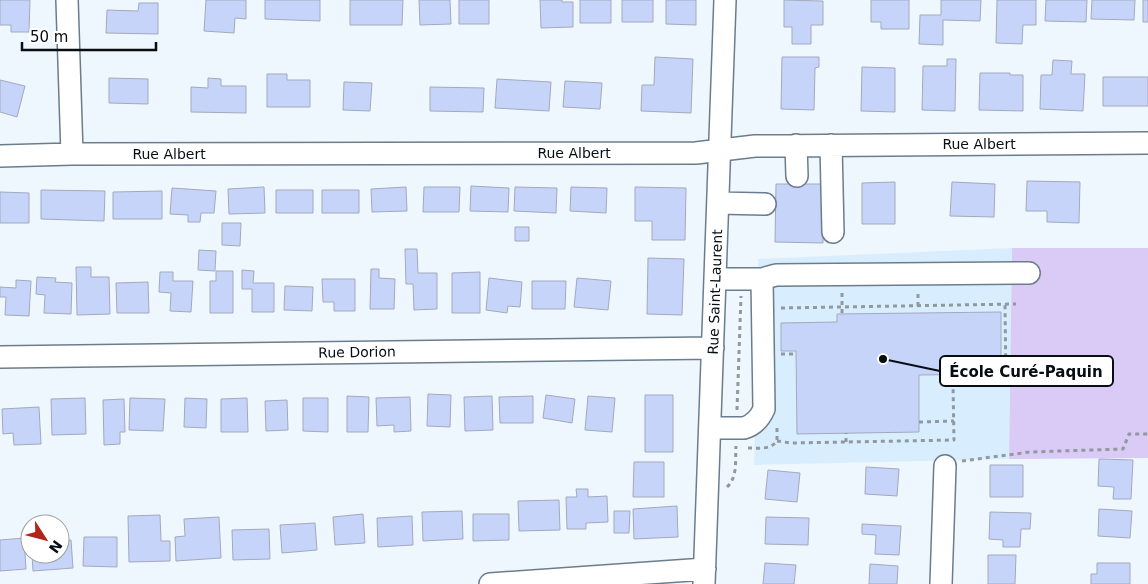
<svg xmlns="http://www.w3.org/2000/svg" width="1148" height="584" font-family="'DejaVu Sans',sans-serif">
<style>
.built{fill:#d8eeff}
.green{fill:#dacbf6}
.building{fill:#c7d4fa;stroke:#a2a9bd}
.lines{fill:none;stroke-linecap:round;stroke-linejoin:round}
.minor-casing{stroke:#6b7d8c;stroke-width:24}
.path{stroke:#91989e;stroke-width:3;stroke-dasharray:4 4;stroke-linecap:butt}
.minor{stroke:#fff;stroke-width:21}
.labels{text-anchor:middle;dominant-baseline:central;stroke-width:4.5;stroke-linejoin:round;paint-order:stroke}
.street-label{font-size:14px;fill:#070e13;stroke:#fff}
.leader{fill:none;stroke:#070e13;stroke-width:2}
.callout-dot{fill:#070e13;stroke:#fff;stroke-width:2}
.callout{fill:#fff;stroke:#070e13;stroke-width:2}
.callout-label{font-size:15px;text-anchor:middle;font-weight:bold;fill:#070e13}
</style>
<rect width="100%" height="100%" fill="#eff7fe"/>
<path class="built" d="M1012,248L1009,459L754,465L758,259Z"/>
<path class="green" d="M1012,248H1148V458L1009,459Z"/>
<path class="building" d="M0,0H30L29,32H11V25H0Z
M206,0H246V19L235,18L234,33L204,31Z
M265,0H320V21L265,19Z
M350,0H403L402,25H350Z
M419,0H450L451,24L420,25Z
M459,0H489V24H459Z
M540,0H562V2H573V27L541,28Z
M580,0H611V23H580Z
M622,0H653V22H622Z
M666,0H696V25L666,24Z
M784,0L823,1V25H811V44H792V27H784Z
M871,0H909V29H881V22H871Z
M941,0H981L980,21L943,20V45L919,44L920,15H941Z
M997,0H1036V25H1023L1022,44L996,43Z
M1046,0H1087L1086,22L1045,21Z
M1092,0H1135L1134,20L1091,19Z
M1143,0H1148V22H1143Z
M139,3H158V34L106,33L107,10L138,11Z
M655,57L693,59L691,113L641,111L642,85H654Z
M782,57H819V67L815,68L814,110L781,109Z
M947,59H956L955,111L922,110L923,66H947Z
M1053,60L1072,61L1071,74H1085L1083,111L1040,109L1041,75H1052Z
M862,67L895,68V112L861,111Z
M980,73H1010V75H1023V111L979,110Z
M267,74H287V80H310V107H267Z
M1103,77H1148V106H1103Z
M109,78L148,79V104L109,103Z
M208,78L221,79V86H246V113L191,112V87L208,88Z
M497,79L551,82L549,111L495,108Z
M0,80L25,86L17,117L0,112Z
M565,81L602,83L600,109L563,107Z
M344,82L372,83L370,111L343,110Z
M430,87L484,88L483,112L430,111Z
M1027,181L1080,182L1079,223L1047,222V211H1026Z
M895,182V224H862V183Z
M952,182L995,184L994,217L950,216Z
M776,184H823V243L775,242Z
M471,186L509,188L508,212L470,211Z
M264,187L265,213L229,214L228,189Z
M406,187L407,211L372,212L371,189Z
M424,187H460L459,212H423Z
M515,187L557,188L556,213L514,211Z
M571,187L607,188L606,213L570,211Z
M635,187L686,188L685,240H652V221H635Z
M172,188L216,191L214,213H201L200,222H188V215L170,214Z
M41,190L105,191L104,221L41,219Z
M276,190H313V213H276Z
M322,190H359V213H322Z
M162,191V219H113V192Z
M0,192L29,193V223H0Z
M222,223H241L240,246L222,245Z
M515,227H529V241H515Z
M405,249H417L418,273H437V309L414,310L413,284H406Z
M199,250L216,251L215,271L198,270Z
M648,258L684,259L682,315L647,314Z
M76,267H91V277H109L110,314L77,315Z
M371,269H379V278L395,279L394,309H370Z
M242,270L254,271L253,283H274V312H252V289H242Z
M216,271H233V313H210V281H216Z
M160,272H173V281H193L191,312L170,311L171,293L159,292Z
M480,272V313H452V273Z
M37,277L56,278L55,282L72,283L71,314L44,313L45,295L36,294Z
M489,278L522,282L520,307L508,306L507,313L486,310Z
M577,278L611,281L608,310L574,307Z
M322,279H355V311H334V302H323Z
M16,280L31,281L29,316L5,315L6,297H0V287L16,288Z
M532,281H566L565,309H532Z
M148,282L149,313H117L116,283Z
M285,286L313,287L312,311L284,310Z
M1001,312V374L919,375V432L797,434L796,351H781V323L837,322V314Z
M428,394L451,395L450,427L427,426Z
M546,395L575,399L572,423L543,418Z
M645,395H673V452H645Z
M347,396L369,397L368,432H347Z
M492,396L493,430L465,431L464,397Z
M533,396V423H500L499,397Z
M588,396L615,398L612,432L585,430Z
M410,397L411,431L394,432V425L377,426L376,398Z
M85,398L86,434L52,435L51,399Z
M130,398L165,399L163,431L129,430Z
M185,398L207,399L206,428L184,427Z
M247,398L248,432H221V399Z
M303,398H328V432L303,431Z
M124,399L125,432H120V444L104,445L103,400Z
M287,400L288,430L266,431L265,401Z
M39,407L41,444L14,445L13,433L3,434L2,409Z
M1099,459L1133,460L1131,499H1113L1114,487L1098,486Z
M634,462H664V497H633Z
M990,465H1023V497H990Z
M866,467L899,469L897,496L865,494Z
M768,470L800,473L797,502L765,499Z
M576,489H588V497L607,496L608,522L586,523V529H567L566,497H577Z
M559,500L560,530L519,531L518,501Z
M677,506L678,537L634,539L633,509Z
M1099,509L1132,511L1130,538L1098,536Z
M462,511L463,539L423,541L422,512Z
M614,511H630L629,533H614Z
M990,512L1031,513L1030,529H1021L1020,547H1003V540L989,539Z
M363,514L365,543L335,545L333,517Z
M473,514H509V540L473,541Z
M160,515L161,541H170V561L129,562L128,516Z
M412,516L413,545L378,547L377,518Z
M219,517L221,558L176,561L175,537L185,536L184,519Z
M766,517L809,518L808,545L765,544Z
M315,523L317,550L282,553L280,525Z
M862,524L901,526L899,555L875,554L876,535L862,534Z
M269,529L270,559L233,560L232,530Z
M84,537H117V567L83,566Z
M24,538L26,569L0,571V540Z
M71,540L73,568L33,571L32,554H60V541Z
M988,555H1016L1015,584H988Z
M765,563L796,565L794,584H763Z
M1097,563H1130V584H1091V574H1097Z
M870,564L898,566L897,584H869Z"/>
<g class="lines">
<g class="minor-casing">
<path id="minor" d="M67,0L72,154
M796,145L797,176
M831,145L833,232
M0,156L72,154L696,153L755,146L1148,143
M718,203L765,204
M715,279H762L776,275L1029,273
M0,357L713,348
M710,428H744C754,425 760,418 764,409L762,279
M490,584L705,569
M704,584L725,0
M941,584L945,466"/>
</g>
<path class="path" d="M842,293V314
M918,306V291
M781,308L1016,304
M781,354H796
M737,410L741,296
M919,422L954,421
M777,441L791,443L954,440L953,384L1006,383L1005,305
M846,442V433
M748,448C759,448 770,450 777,441V427
M962,461L1030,452L1123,449L1129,434H1148
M727,487C738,477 735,460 736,446"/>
<use href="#minor" class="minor"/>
</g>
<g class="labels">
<g class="street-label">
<text x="979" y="144">Rue Albert</text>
<text x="574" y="153">Rue Albert</text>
<text x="169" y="154">Rue Albert</text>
<text transform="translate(715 292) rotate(-88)">Rue Saint-Laurent</text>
<text transform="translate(357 352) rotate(-1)">Rue Dorion</text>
</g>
</g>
<path class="leader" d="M883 359L940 371"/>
<circle class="callout-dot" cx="883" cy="359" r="5"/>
<rect class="callout" x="940" y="356" width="173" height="30" rx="5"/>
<g class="callout-label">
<text x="1026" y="377">École Curé-Paquin</text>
</g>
<g transform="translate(45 539) rotate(126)"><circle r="24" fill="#ffffff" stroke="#9c9fa1"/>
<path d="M0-4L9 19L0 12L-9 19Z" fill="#b22319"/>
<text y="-8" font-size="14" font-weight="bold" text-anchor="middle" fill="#070e13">N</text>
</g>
<path d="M22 42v8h134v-8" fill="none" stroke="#070e13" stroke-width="2.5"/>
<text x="30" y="42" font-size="15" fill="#070e13" stroke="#ffffff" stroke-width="4" paint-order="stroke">50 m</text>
</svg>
